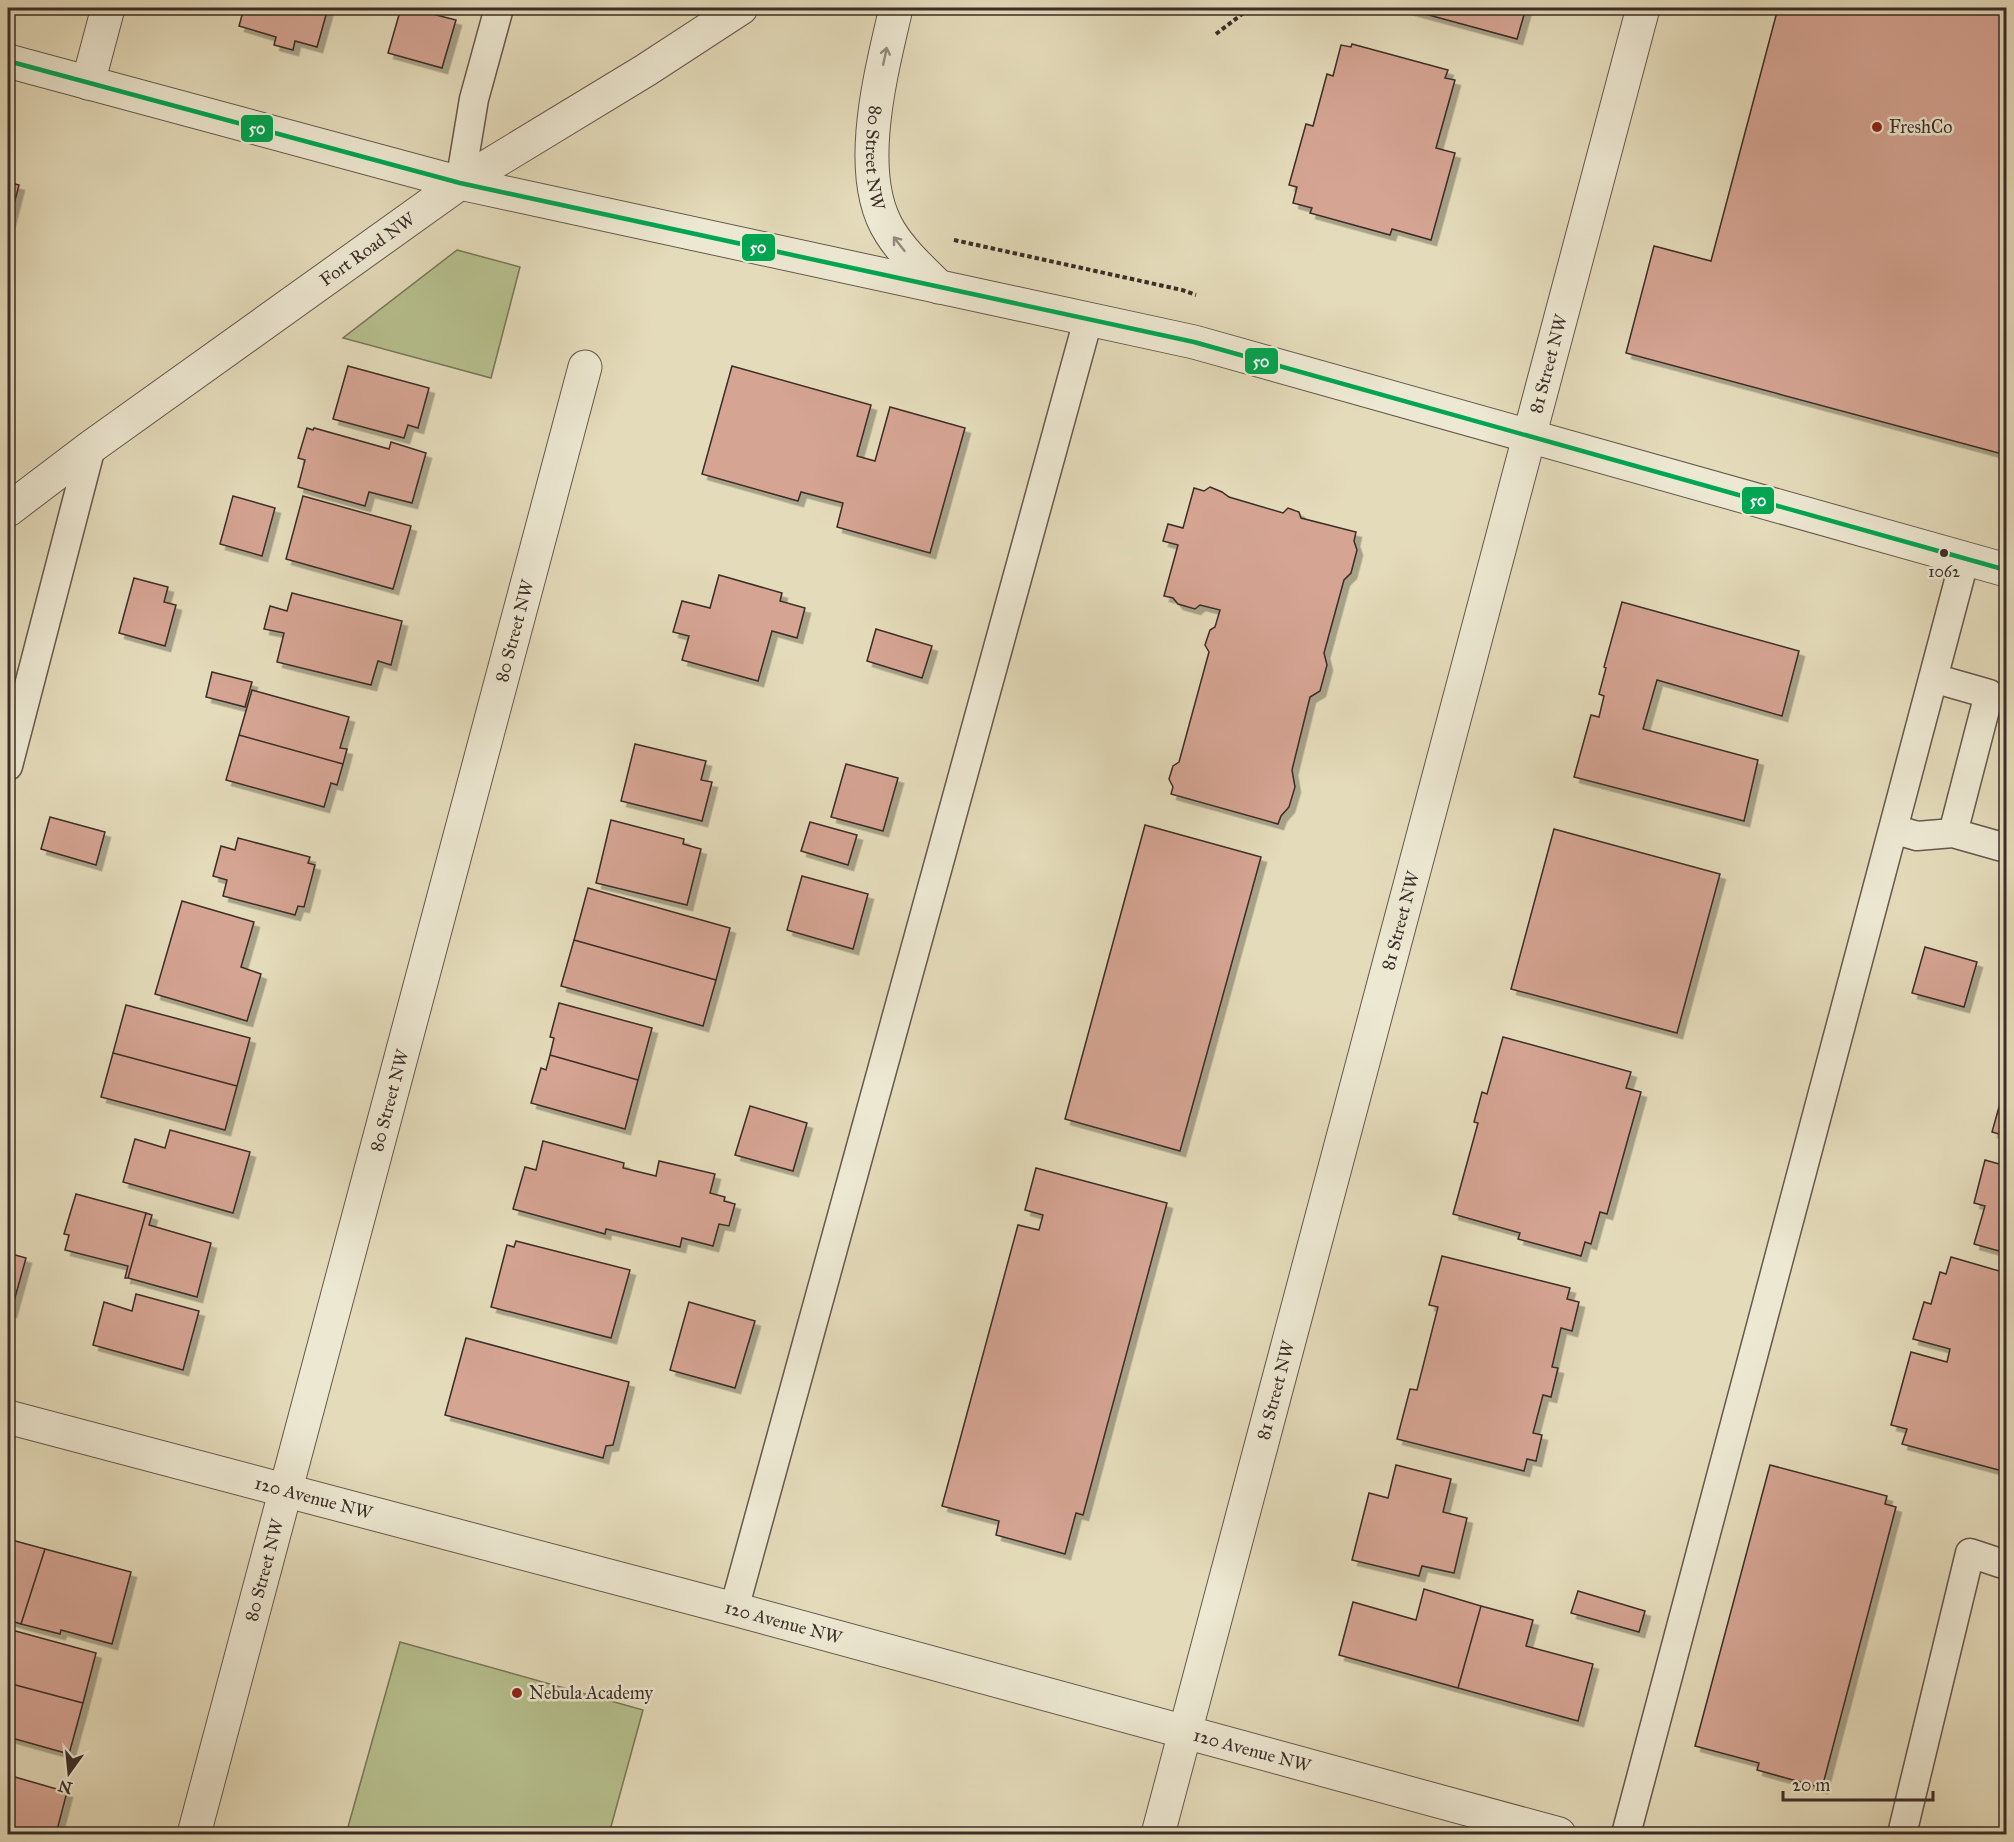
<svg xmlns="http://www.w3.org/2000/svg" width="2014" height="1842" font-family="'IM FELL Great Primer',serif">
<style>
.green{fill:#b6c08e;stroke:#78765b;stroke-width:1.5}
.building{fill:#d5a493;stroke:#3b2d28;stroke-width:1.5;filter:url(#shadow)}
.lines{fill:none;stroke-linecap:round;stroke-linejoin:round}
.service-casing{stroke:#65584c;stroke-width:31}
.minor-casing{stroke:#65584c;stroke-width:35}
.tertiary-casing{stroke:#65584c;stroke-width:35}
.path{stroke:#3b2d28;stroke-width:4;stroke-dasharray:4.5 3;stroke-linecap:butt}
.service{stroke:#ede8d2;stroke-width:28}
.minor{stroke:#ede8d2;stroke-width:33}
.tertiary{stroke:#ede8d2;stroke-width:33}
.bus-1-casing{stroke:#ede8d2;stroke-width:9}
.bus-1{stroke:#00a651;stroke-width:4.5}
.oneway{stroke:#948a7d}
.poi-dot{fill:#8f2418;stroke:#ede8d2;stroke-width:2}
.bus-dot{fill:#3b2d28;stroke:#ede8d2;stroke-width:2}
.labels{text-anchor:middle;dominant-baseline:central;stroke-width:5;stroke-linejoin:round;paint-order:stroke}
.bus-label{font-size:16px;fill:#3b2d28;stroke:#ede8d2}
.poi-label{font-size:18px;fill:#3b2d28;stroke:#ede8d2;text-anchor:start}
.street-label{font-size:18px;fill:#3b2d28;stroke:#ede8d2}
.line-badge{stroke:#ede8d2;stroke-width:2}
.badge-label{font-size:16px;text-anchor:middle;font-weight:bold;fill:#fff}
</style>
<defs>
<filter id="shadow"><feDropShadow dx="5.5" dy="5.5" stdDeviation="0" flood-color="#0004"/></filter>
</defs>
<rect width="100%" height="100%" fill="#e4dbba"/>
<filter id="stains"><feTurbulence type="fractalNoise" baseFrequency=".00333" numOctaves="4"/><feColorMatrix values="0 0 0 0 .2 0 0 0 0 .09 0 0 0 0 .02 0 0 0 .5 -.17"/></filter>
<radialGradient id="worn" r=".72"><stop offset=".6" stop-color="#630" stop-opacity="0"/><stop offset="1" stop-color="#630" stop-opacity=".3"/></radialGradient>
<path class="green" d="M457,250L520,267L491,378L343,338Z
M400,1642L643,1710L609,1834H346Z"/>
<path class="building" d="M244,8H328L317,47L295,41L293,50L274,45L276,37L239,26Z
M401,8H409L456,20L442,68L388,53Z
M1403,8H1526L1517,39Z
M1778,8H2006V455L1626,353L1654,246L1711,261Z
M1352,44L1448,70L1445,78L1455,80L1436,148L1455,153L1431,240L1392,229L1390,235L1310,213L1312,208L1293,203L1297,187L1289,185L1306,124L1313,126L1327,74L1333,76L1341,45L1351,47Z
M8,182L19,185L8,227Z
M348,366L429,388L418,428L408,425L404,438L333,419Z
M732,366L871,405L857,456L875,461L890,407L965,428L930,553L837,527L843,503L801,492L798,501L702,474Z
M307,428L313,430L314,428L389,449L391,442L426,453L412,503L369,492L365,506L298,487L305,460L298,458Z
M1210,487L1222,492L1229,497L1283,513L1288,508L1299,512L1301,518L1356,532L1354,541L1357,550L1351,573L1344,580L1324,653L1327,665L1320,691L1310,697L1292,770L1295,787L1289,807L1281,816L1278,824L1171,794L1173,787L1169,779L1173,766L1179,762L1209,652L1205,645L1210,630L1215,627L1220,610L1200,605L1195,609L1178,604L1173,598L1164,596L1178,545L1163,541L1168,524L1183,528L1194,488L1204,491Z
M233,496L275,508L262,556L220,544Z
M303,496L411,526L393,589L286,559Z
M719,575L782,593L780,601L805,608L797,638L772,631L758,681L682,660L689,636L673,632L682,601L710,608Z
M134,578L168,587L164,602L176,605L165,646L119,633Z
M292,593L402,621L391,665L378,661L371,685L277,662L284,633L264,629L270,606L287,611Z
M1622,602L1799,651L1782,716L1657,680L1643,729L1758,760L1744,821L1574,777L1591,715L1599,717L1604,696L1599,694L1606,668L1604,667Z
M876,629L932,646L922,678L867,661Z
M212,672L252,682L245,707L206,697Z
M252,690L349,717L340,748L347,749L343,764L239,735Z
M239,735L343,764L337,785L331,783L324,807L226,780Z
M635,744L706,761L701,780L712,782L702,821L621,801Z
M846,764L898,778L883,831L831,817Z
M50,817L105,832L96,865L41,849Z
M611,820L684,839L683,844L701,849L687,905L596,883Z
M810,822L857,835L848,865L801,851Z
M1145,825L1261,857L1180,1151L1065,1119Z
M1554,829L1720,874L1677,1033L1511,989Z
M238,838L310,857L308,863L315,865L304,907L298,906L295,915L223,896L227,880L213,876L221,846L235,850Z
M802,876L868,894L853,949L787,930Z
M588,888L730,928L716,980L574,940Z
M182,901L254,922L241,967L261,974L247,1021L155,994Z
M574,940L716,980L703,1026L561,986Z
M1925,947L1977,962L1964,1007L1912,993Z
M559,1003L652,1028L638,1080L550,1055L554,1038L550,1037Z
M126,1005L250,1038L237,1086L113,1053Z
M1503,1037L1631,1072L1626,1088L1641,1092L1607,1214L1600,1212L1591,1244L1585,1242L1581,1256L1518,1239L1520,1233L1453,1214L1478,1123L1474,1122L1482,1092L1487,1094Z
M113,1053L237,1086L225,1130L101,1097Z
M550,1055L638,1080L625,1129L531,1103L541,1068L546,1070Z
M2004,1089L2006,1090V1253L1974,1244L1985,1206L1974,1203L1985,1160L1999,1164L2006,1136L1992,1132Z
M750,1106L807,1123L793,1171L735,1155Z
M170,1130L250,1152L233,1213L123,1182L135,1139L165,1148Z
M543,1141L624,1163L623,1168L656,1176L659,1161L715,1174L710,1193L725,1197L724,1201L735,1204L729,1226L719,1224L713,1246L682,1238L680,1247L606,1229L605,1234L513,1209L525,1167L536,1170Z
M1036,1168L1167,1203L1083,1515L1076,1513L1065,1554L996,1535L999,1521L942,1506L1018,1225L1039,1230L1043,1215L1025,1210Z
M76,1194L146,1213L128,1278H125L128,1266L65,1250L69,1235L64,1234Z
M146,1213L152,1215L149,1225L211,1243L197,1297L128,1278Z
M516,1241L630,1270L611,1338L491,1307L507,1245L514,1247Z
M8,1253L26,1258L11,1312L8,1311Z
M1442,1256L1570,1288L1567,1299L1579,1302L1572,1331L1561,1328L1552,1367L1558,1368L1551,1397L1543,1395L1533,1433L1542,1435L1536,1461L1527,1459L1524,1471L1397,1439L1410,1389L1417,1390L1438,1307L1429,1305Z
M1951,1257L2006,1273V1472L1902,1444L1907,1429L1891,1425L1911,1352L1947,1362L1950,1349L1913,1339L1924,1302L1931,1304L1940,1272L1946,1274Z
M136,1294L199,1311L183,1370L93,1345L104,1302L132,1311Z
M689,1302L755,1321L735,1388L670,1370Z
M466,1338L629,1382L613,1445L606,1446L603,1458L445,1415Z
M1396,1465L1451,1479L1443,1512L1467,1518L1454,1573L1422,1566L1419,1576L1352,1560L1369,1493L1388,1498Z
M1770,1465L1887,1496L1885,1504L1896,1507L1822,1788L1757,1770L1759,1763L1695,1746Z
M8,1539L45,1549L21,1624L8,1620Z
M45,1549L131,1572L112,1644L61,1630L60,1634L21,1624Z
M1424,1589L1481,1606L1458,1688L1339,1655L1353,1602L1416,1620Z
M1578,1591L1645,1611L1639,1632L1571,1613Z
M1481,1606L1533,1620L1526,1646L1593,1664L1578,1721L1458,1688Z
M8,1629L96,1653L83,1703L8,1683Z
M8,1683L83,1703L69,1754L8,1737Z
M8,1775L67,1792L57,1830L52,1828L50,1834H8Z"/>
<g class="lines">
<g class="service-casing">
<path id="service" d="M460,183L474,99L499,8
M1933,678L1989,694L1953,833L2006,848
M8,766L91,447
M1893,829L1917,836L1953,833
M734,1609L1088,320
M1626,1834L1965,558
M1902,1834L1970,1553L2006,1565"/>
</g>
<g class="minor-casing">
<g id="minor">
<path id="s1" d="M896,8C882,70 853,174 890,232C903,253 922,270 939,287"/>
<path d="M8,61L460,183L1194,342L2006,570"/>
<path d="M88,83L108,8"/>
<path id="s2" d="M8,1417L734,1609L1559,1834"/>
<path id="s3" d="M194,1834L585,367"/>
<path id="s4" d="M1158,1834L1643,8"/>
</g>
</g>
<g class="tertiary-casing">
<g id="tertiary">
<path id="s5" d="M8,510L91,447L460,183L646,70L741,8"/>
</g>
</g>
<path class="path" d="M1216,34L1250,8
M954,240L1182,290L1196,295"/>
<use href="#service" class="service"/>
<use href="#minor" class="minor"/>
<use href="#tertiary" class="tertiary"/>
<g class="bus-1-casing">
<path id="bus-1" d="M8,61L460,183L1194,342L2006,570"/>
</g>
<use href="#bus-1" class="bus-1"/>
</g>
<defs><path id="oneway-shaft" d="M-6 0H5M1.5-3L5.5 0L1.5 3" fill="none" stroke-width="1.6" stroke-linecap="round" stroke-linejoin="round" transform="scale(1.5)"/></defs>
<g class="oneway">
<use href="#oneway-shaft" transform="translate(885 56) rotate(-78)"/>
<use href="#oneway-shaft" transform="translate(899 244) rotate(-128)"/>
</g>
<g class="poi-dot">
<circle cx="1877" cy="127" r="6"/>
<circle cx="517" cy="1693" r="6"/>
</g>
<circle class="bus-dot" cx="1944" cy="553" r="5"/>
<g class="labels">
<g class="bus-label">
<text x="1944" y="571">1062</text>
</g>
<g class="poi-label">
<text x="1889" y="127">FreshCo</text>
<text x="529" y="1693">Nebula Academy</text>
</g>
<g class="street-label">
<text stroke="none"><textPath href="#s1" startOffset="152">80 Street NW</textPath></text>
<text stroke="none"><textPath href="#s5" startOffset="444">Fort Road NW</textPath></text>
<text stroke="none"><textPath href="#s4" startOffset="1521">81 Street NW</textPath></text>
<text stroke="none"><textPath href="#s3" startOffset="1245">80 Street NW</textPath></text>
<text stroke="none"><textPath href="#s4" startOffset="945">81 Street NW</textPath></text>
<text stroke="none"><textPath href="#s3" startOffset="759">80 Street NW</textPath></text>
<text stroke="none"><textPath href="#s4" startOffset="459">81 Street NW</textPath></text>
<text stroke="none"><textPath href="#s2" startOffset="316">120 Avenue NW</textPath></text>
<text stroke="none"><textPath href="#s3" startOffset="273">80 Street NW</textPath></text>
<text stroke="none"><textPath href="#s2" startOffset="802">120 Avenue NW</textPath></text>
<text stroke="none"><textPath href="#s2" startOffset="1288">120 Avenue NW</textPath></text>
</g>
</g>
<g class="line-badge">
<rect x="240" y="114" width="34" height="29" rx="6" fill="#00a651"/>
<rect x="741" y="233" width="35" height="29" rx="6" fill="#00a651"/>
<rect x="1244" y="347" width="35" height="28" rx="6" fill="#00a651"/>
<rect x="1741" y="486" width="34" height="29" rx="6" fill="#00a651"/>
</g>
<g class="badge-label">
<text x="257" y="134">50</text>
<text x="758" y="253">50</text>
<text x="1261" y="367">50</text>
<text x="1758" y="506">50</text>
</g>
<rect width="2014" height="1842" fill="none" stroke="#e4dbba" stroke-width="30"/>
<rect x="9" y="9" width="1996" height="1824" fill="none" stroke="#3b2d28" stroke-width="3"/>
<rect x="15" y="15" width="1984" height="1812" fill="none" stroke="#3b2d28" stroke-width="1.5"/>
<g transform="translate(69 1773) rotate(195)" stroke="#ede8d2" stroke-width="4.5" paint-order="stroke">
<path d="M0-4.5L10 22L0 15L-10 22Z" fill="#3b2d28"/>
<text y="-9" font-size="16" font-weight="bold" text-anchor="middle" fill="#3b2d28">N</text>
</g>
<path d="M1783 1791v9h150v-9" fill="none" stroke="#3b2d28" stroke-width="3"/>
<text x="1792" y="1791" font-size="18" fill="#3b2d28" stroke="#ede8d2" stroke-width="4.5" paint-order="stroke">20 m</text>
<rect width="100%" height="100%" filter="url(#stains)"/>
<rect width="100%" height="100%" fill="url(#worn)"/>
</svg>
